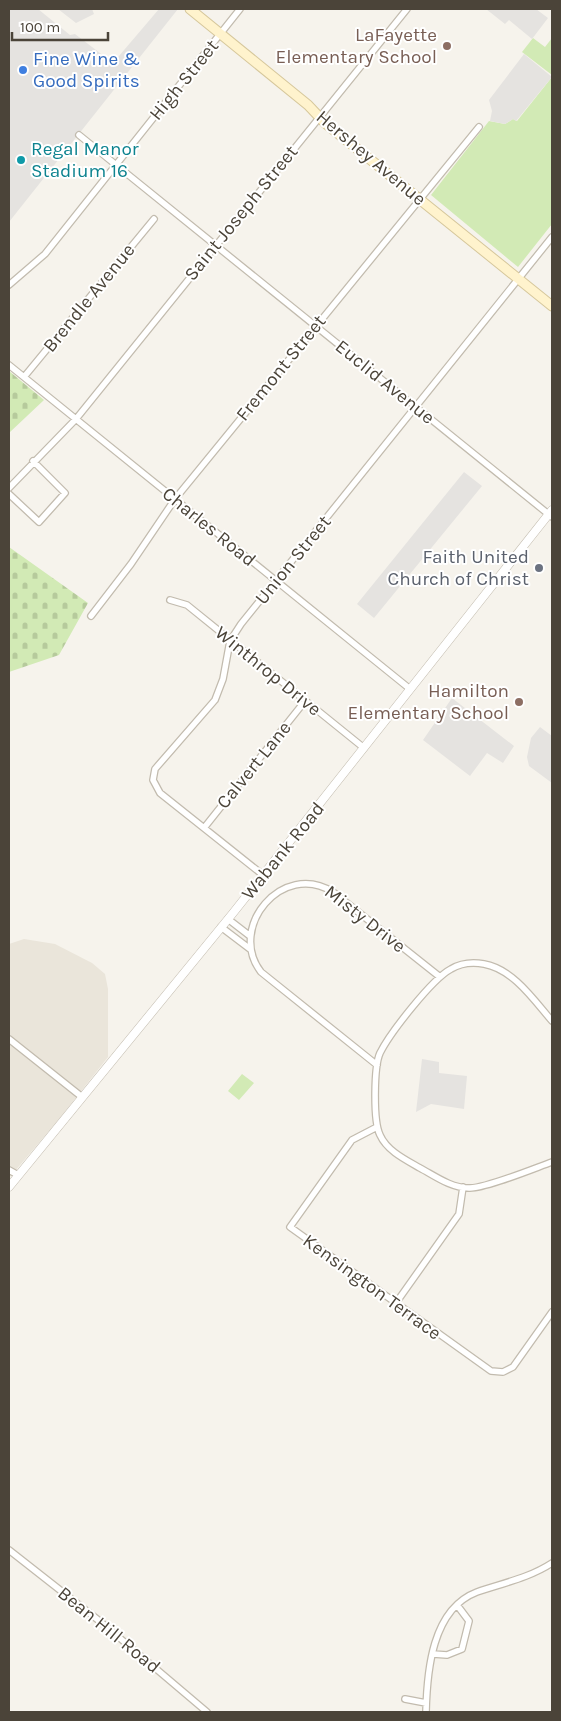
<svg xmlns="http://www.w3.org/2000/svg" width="561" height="1721" font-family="Karla,sans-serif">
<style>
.residential{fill:#eae5da}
.cemetery{fill:url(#cemetery-stones)}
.garden{fill:#d2eab5}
.parking{fill:#e5e3e0}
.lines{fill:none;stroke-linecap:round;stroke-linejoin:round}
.minor-casing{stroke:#c2bbae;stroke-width:8}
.tertiary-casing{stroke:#c2bbae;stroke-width:9}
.secondary-casing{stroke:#d6c79b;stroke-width:11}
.minor{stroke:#fff;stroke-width:5.5}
.tertiary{stroke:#fff;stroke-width:8}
.secondary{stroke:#fff3cd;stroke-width:9}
.education-dot{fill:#8d6e63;stroke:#fff;stroke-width:2}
.shop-dot{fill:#3f7fe0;stroke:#fff;stroke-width:2}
.culture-dot{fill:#0f9aa8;stroke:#fff;stroke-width:2}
.worship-dot{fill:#6b7280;stroke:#fff;stroke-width:2}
.labels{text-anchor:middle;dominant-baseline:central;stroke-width:4;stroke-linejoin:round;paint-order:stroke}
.education-label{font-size:19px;fill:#785e54;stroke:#fff;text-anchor:end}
.shop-label{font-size:19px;fill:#366cbe;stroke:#fff;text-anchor:start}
.street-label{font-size:19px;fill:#4b4439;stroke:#fff}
.culture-label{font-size:19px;fill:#0d838f;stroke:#fff;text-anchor:start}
.worship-label{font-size:19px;fill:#5b616d;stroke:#fff;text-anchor:end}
</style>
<defs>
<pattern id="cemetery-stones" width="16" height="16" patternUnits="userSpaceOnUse" patternTransform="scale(1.25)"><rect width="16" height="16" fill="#d2eab5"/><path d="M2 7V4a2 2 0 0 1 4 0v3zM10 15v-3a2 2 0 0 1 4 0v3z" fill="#b6ca9c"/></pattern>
</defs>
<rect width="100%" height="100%" fill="#f6f3ec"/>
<path class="residential" d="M24,939L55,944L92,963L105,974L108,989V1057L59,1119L9,1178V944Z"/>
<path class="cemetery" d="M9,371L44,400L9,433Z
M9,547L88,603L59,655L9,672Z"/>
<path class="garden" d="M533,38L545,47L552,38V75L522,52Z
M552,77V224L518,267L431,195L489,121L505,124L513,119L517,121Z
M242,1074L254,1083L239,1100L228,1091Z"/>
<path class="parking" d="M9,9H38L70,35L75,34L113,63L159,9H178L9,222Z
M58,9H92L94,14L76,23Z
M486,9H536L548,18L532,39L509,20L505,24Z
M524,54L552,77L516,121L513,119L505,124L490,121L492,111L489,100Z
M464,472L482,486L374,618L357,604Z
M452,698L514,746L503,763L487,753L470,776L423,740Z
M540,727L552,736V783L529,766L527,757L531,738Z
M422,1059L439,1062V1073L467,1076L464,1109L431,1104L416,1112Z"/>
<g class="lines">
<g class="minor-casing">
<path id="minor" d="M79,135L552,517
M9,285L45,254L240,9
M9,365L410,689
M24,377L154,219
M9,488L76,419L407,9
M9,494L39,522L65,493L33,461
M170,600L187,605L364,748
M91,616L131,564L175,499L479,127
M204,828L305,701
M263,875L160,793L153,780L155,769L215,700L223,679L230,641L241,624L552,237
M228,919L250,936
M221,927L250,949
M552,1021C534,1000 513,969 484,964C473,962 461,963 451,969C432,979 390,1033 380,1053C374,1066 373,1121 380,1135C387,1151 406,1160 420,1168C435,1176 451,1188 469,1188C484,1189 535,1168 552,1162
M9,1039L82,1097
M377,1065L261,972C227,928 282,860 333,892L440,977
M377,1127L352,1140L290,1227L491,1371L503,1372L513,1367L552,1312
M9,1170L18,1175
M396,1303L459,1214L463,1187
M9,1550L102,1623L207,1712
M433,1654L447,1655L462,1649L469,1621L457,1605
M405,1699L426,1703
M426,1712C427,1671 432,1609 477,1592C503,1583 529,1578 552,1563"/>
</g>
<g class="tertiary-casing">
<path id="tertiary" d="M9,1187L233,913L552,510"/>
</g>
<g class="secondary-casing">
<path id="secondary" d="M190,9L308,105L325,123L552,306"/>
</g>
<use href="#minor" class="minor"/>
<use href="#tertiary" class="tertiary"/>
<use href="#secondary" class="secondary"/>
</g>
<g class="education-dot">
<circle cx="447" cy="46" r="5"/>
<circle cx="519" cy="702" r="5"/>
</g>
<circle class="shop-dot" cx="23" cy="70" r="5"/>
<circle class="culture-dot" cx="21" cy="160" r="5"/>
<circle class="worship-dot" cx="539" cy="568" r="5"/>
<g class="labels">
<g class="education-label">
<text x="437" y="35">LaFayette<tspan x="437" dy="22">Elementary School</tspan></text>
<text x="509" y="691">Hamilton<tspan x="509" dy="22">Elementary School</tspan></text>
</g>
<g class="shop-label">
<text x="33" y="59">Fine Wine &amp;<tspan x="33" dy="22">Good Spirits</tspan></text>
</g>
<g class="street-label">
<text transform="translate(184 80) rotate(-51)">High Street</text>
<text transform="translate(371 158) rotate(40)">Hershey Avenue</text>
<text transform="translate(241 213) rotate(-51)">Saint Joseph Street</text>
<text transform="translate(89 298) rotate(-51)">Brendle Avenue</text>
<text transform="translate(281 368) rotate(-51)">Fremont Street</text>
<text transform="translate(385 382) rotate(39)">Euclid Avenue</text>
<text transform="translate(209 527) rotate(39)">Charles Road</text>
<text transform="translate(293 560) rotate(-51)">Union Street</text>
<text transform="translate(268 671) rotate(39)">Winthrop Drive</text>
<text transform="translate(254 765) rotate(-51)">Calvert Lane</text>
<text transform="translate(283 851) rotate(-51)">Wabank Road</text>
<text transform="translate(365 919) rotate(38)">Misty Drive</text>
<text transform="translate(372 1287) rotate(36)">Kensington Terrace</text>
<text transform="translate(109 1630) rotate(39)">Bean Hill Road</text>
</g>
<g class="culture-label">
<text x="31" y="149">Regal Manor<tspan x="31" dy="22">Stadium 16</tspan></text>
</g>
<g class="worship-label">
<text x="529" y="557">Faith United<tspan x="529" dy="22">Church of Christ</tspan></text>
</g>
</g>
<rect width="561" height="1721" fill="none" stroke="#4b4439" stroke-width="20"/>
<path d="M12 32v8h96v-8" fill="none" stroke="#4b4439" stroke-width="2.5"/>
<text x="20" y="32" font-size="15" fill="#4b4439" stroke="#ffffff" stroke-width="4" paint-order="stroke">100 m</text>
</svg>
